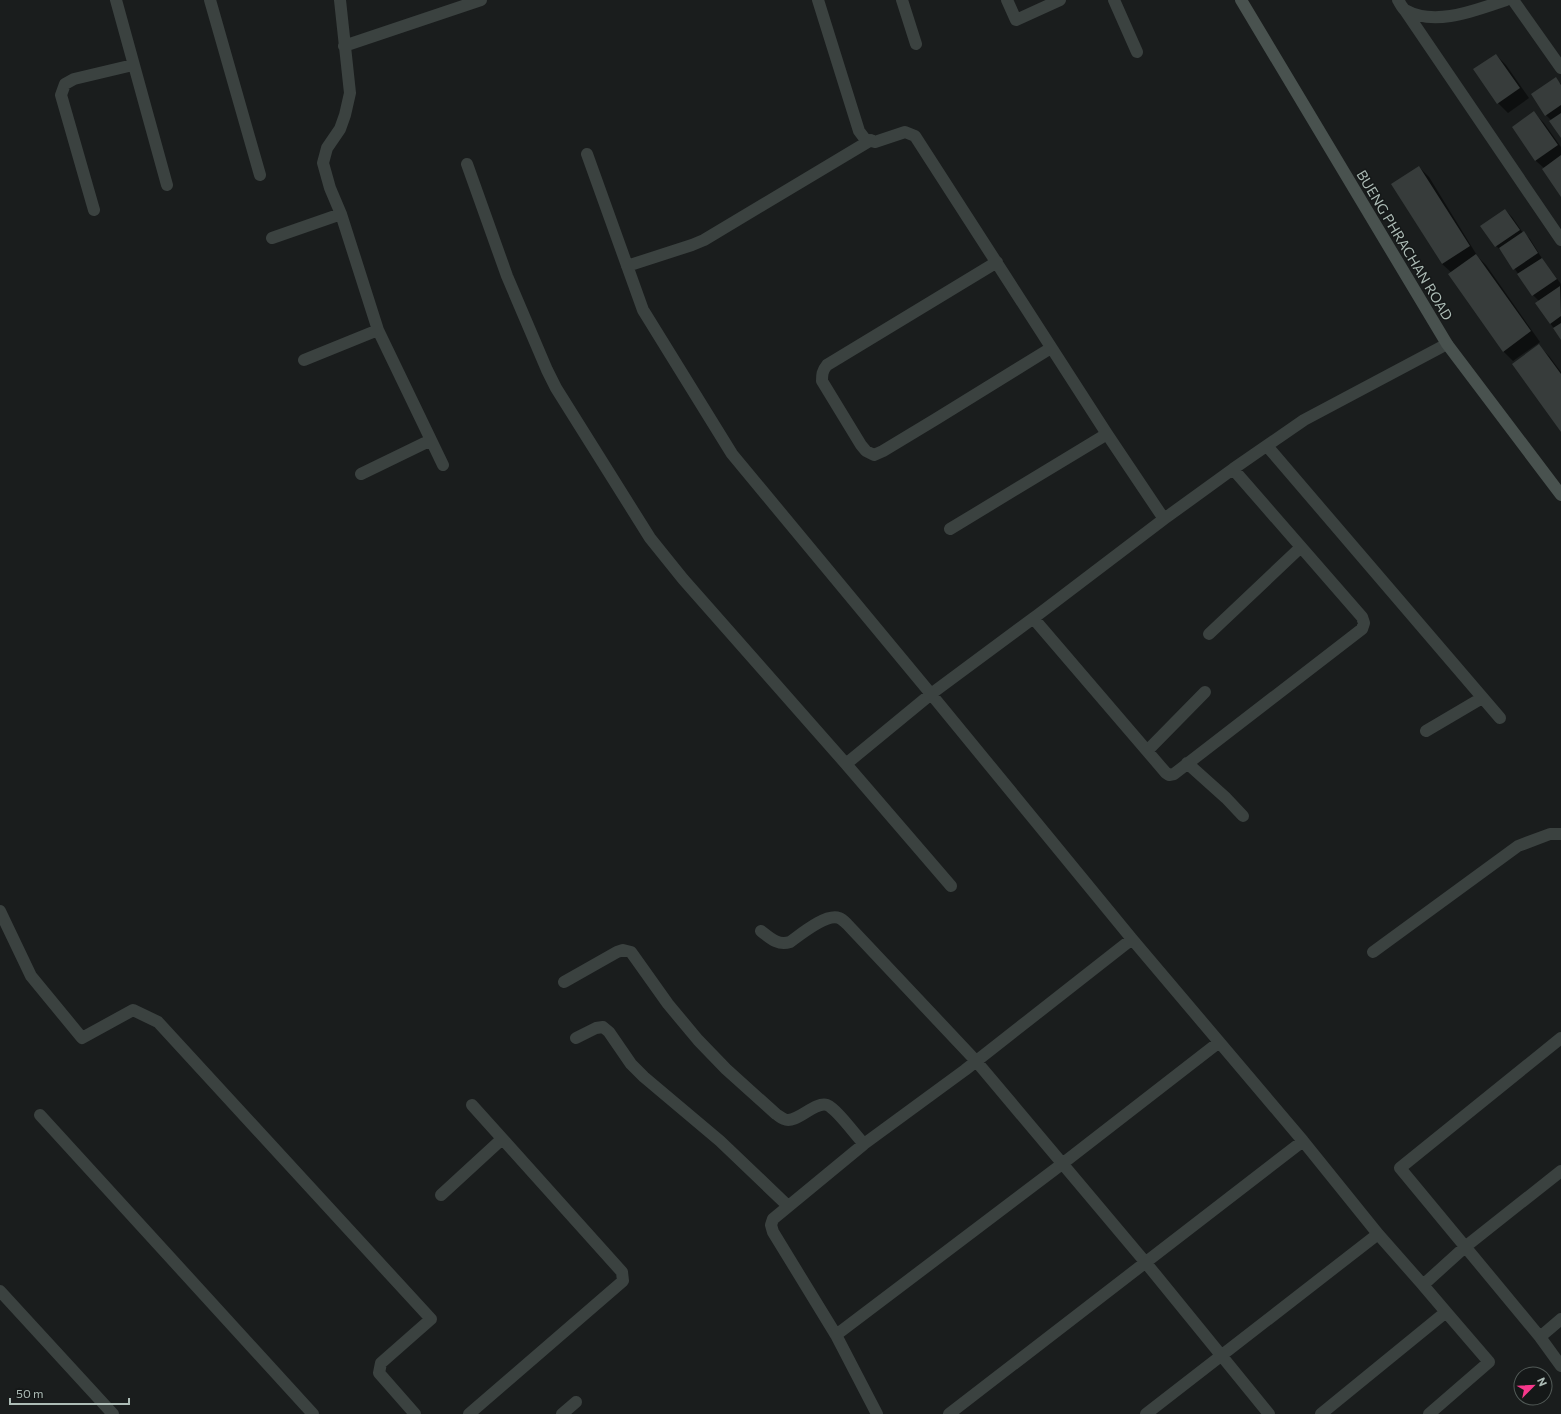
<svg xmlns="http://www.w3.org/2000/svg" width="1561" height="1414" font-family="Commissioner,sans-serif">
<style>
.shadow{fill:#0007}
.building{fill:#373c3b}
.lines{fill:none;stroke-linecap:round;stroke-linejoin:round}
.street{stroke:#3b4240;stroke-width:12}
.secondary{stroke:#49524f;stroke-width:12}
.labels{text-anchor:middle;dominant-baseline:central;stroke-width:3;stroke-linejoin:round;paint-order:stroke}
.street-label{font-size:14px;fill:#adbcb6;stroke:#151818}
</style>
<rect width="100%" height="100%" fill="#1a1d1d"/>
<path class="shadow" d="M1496,55L1506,65L1529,98L1508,113L1498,103Z
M1555,79L1561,84V137L1552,121L1546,115Z
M1534,113L1544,123L1561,147V195L1544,168L1536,161L1513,127Z
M1419,167L1429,177L1478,257L1486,265L1540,342L1513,361L1503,351L1452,273L1442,264L1392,184Z
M1505,210L1512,217L1523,233H1524L1530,239L1543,260L1561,284V338L1550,323L1539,301L1533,295L1503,252L1496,246Z
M1539,346L1549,356L1561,372V430Z"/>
<path class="building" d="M1496,54L1520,88L1497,104L1473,69Z
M1556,77L1561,85V105L1545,116L1531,94Z
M1534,111L1558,145L1535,161L1512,127Z
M1561,113V138L1549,121Z
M1561,155V197L1542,169Z
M1419,166L1470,246L1442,264L1391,184Z
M1505,209L1520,230L1495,247L1480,226Z
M1524,231L1538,253L1513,270L1499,248Z
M1476,254L1531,331L1503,352L1448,274Z
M1542,258L1557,279L1532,296L1517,274Z
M1560,286L1561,316L1550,324L1535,303Z
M1561,323V340L1553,328Z
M1539,344L1561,374V432L1512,364Z"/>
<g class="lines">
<path class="street" d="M116,0L167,185
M210,0L260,175
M340,0L350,93L345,115L340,129L327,148L323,163L330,188L341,214L378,330L443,465
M818,0L859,131L865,139L875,142L905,132L915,136L1107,434L1164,519
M902,0L916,44
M1007,0L1016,20L1060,0
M1114,0L1137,52
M1398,0C1400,3 1402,8 1405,10C1435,27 1476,10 1506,0
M1513,0L1561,68
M1404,9L1561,240
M344,46L481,0
M587,154L643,310L732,454L931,694L1132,939L1303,1141L1378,1234L1423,1285
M467,164L507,276L547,370L556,388L650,538L683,579L846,764L951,886
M94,210L61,95L65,84L74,79L133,65
M272,238L341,214
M997,262L827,365C822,371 822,375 822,381L861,445L866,451L874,455L883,451L936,419L1051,348
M627,266L692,245L704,240L871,140
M304,360L378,330
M1267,446L1500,718
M361,474L431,440
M950,529L1107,434
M1034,619L1166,773L1169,775L1174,774L1362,629L1364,623L1362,617L1233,469
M1209,634L1301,547
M1426,731L1482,698
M1147,751L1205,692
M1187,763L1226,798L1243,816
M846,764L931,694L1039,614L1164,519L1233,469L1304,420L1447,344
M0,911L31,976L82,1038L133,1010L158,1022L431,1319L381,1363L379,1373L415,1414
M761,931C770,938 778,946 790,942C800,935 826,913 839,918C842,919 845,922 847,924L976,1061L1146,1263L1269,1414
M1373,952L1518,846L1550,834H1561
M564,982L617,952L623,950L631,952L668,1004L698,1040L726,1069L776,1114C778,1115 781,1118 784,1119C796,1125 814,1101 827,1105C837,1109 856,1136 864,1144
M576,1038L596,1028L603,1027L609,1032L631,1064L644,1077L720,1141L788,1206
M1561,1038L1400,1168L1540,1337L1561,1366
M40,1115L313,1414
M441,1195L502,1139
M0,1291L113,1414
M836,1335L1062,1164L1218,1043
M1540,1337L1561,1319
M469,1414L623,1281L622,1272L472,1105
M562,1414L576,1402
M877,1414L836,1335L773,1232L771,1225L773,1219L864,1144L965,1070L1132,939
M949,1414L1303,1141
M1146,1414L1378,1234
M1321,1414L1446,1312L1423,1285L1465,1247L1561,1171
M1429,1414L1489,1362L1446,1312"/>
<path class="secondary" d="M1241,0L1447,344L1561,495"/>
</g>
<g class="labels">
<g class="street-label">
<text transform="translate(1405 245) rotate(59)">BUENG PHRACHAN ROAD</text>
</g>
</g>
<g transform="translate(1533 1386) rotate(66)"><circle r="19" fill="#151818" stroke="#525a57"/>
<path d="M0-3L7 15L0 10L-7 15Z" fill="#f7388b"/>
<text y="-6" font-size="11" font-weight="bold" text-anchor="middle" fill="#adbcb6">N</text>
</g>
<path d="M10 1398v6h119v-6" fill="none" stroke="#adbcb6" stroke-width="2"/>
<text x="16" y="1398" font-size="12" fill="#adbcb6" stroke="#151818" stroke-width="3" paint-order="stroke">50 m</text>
</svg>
